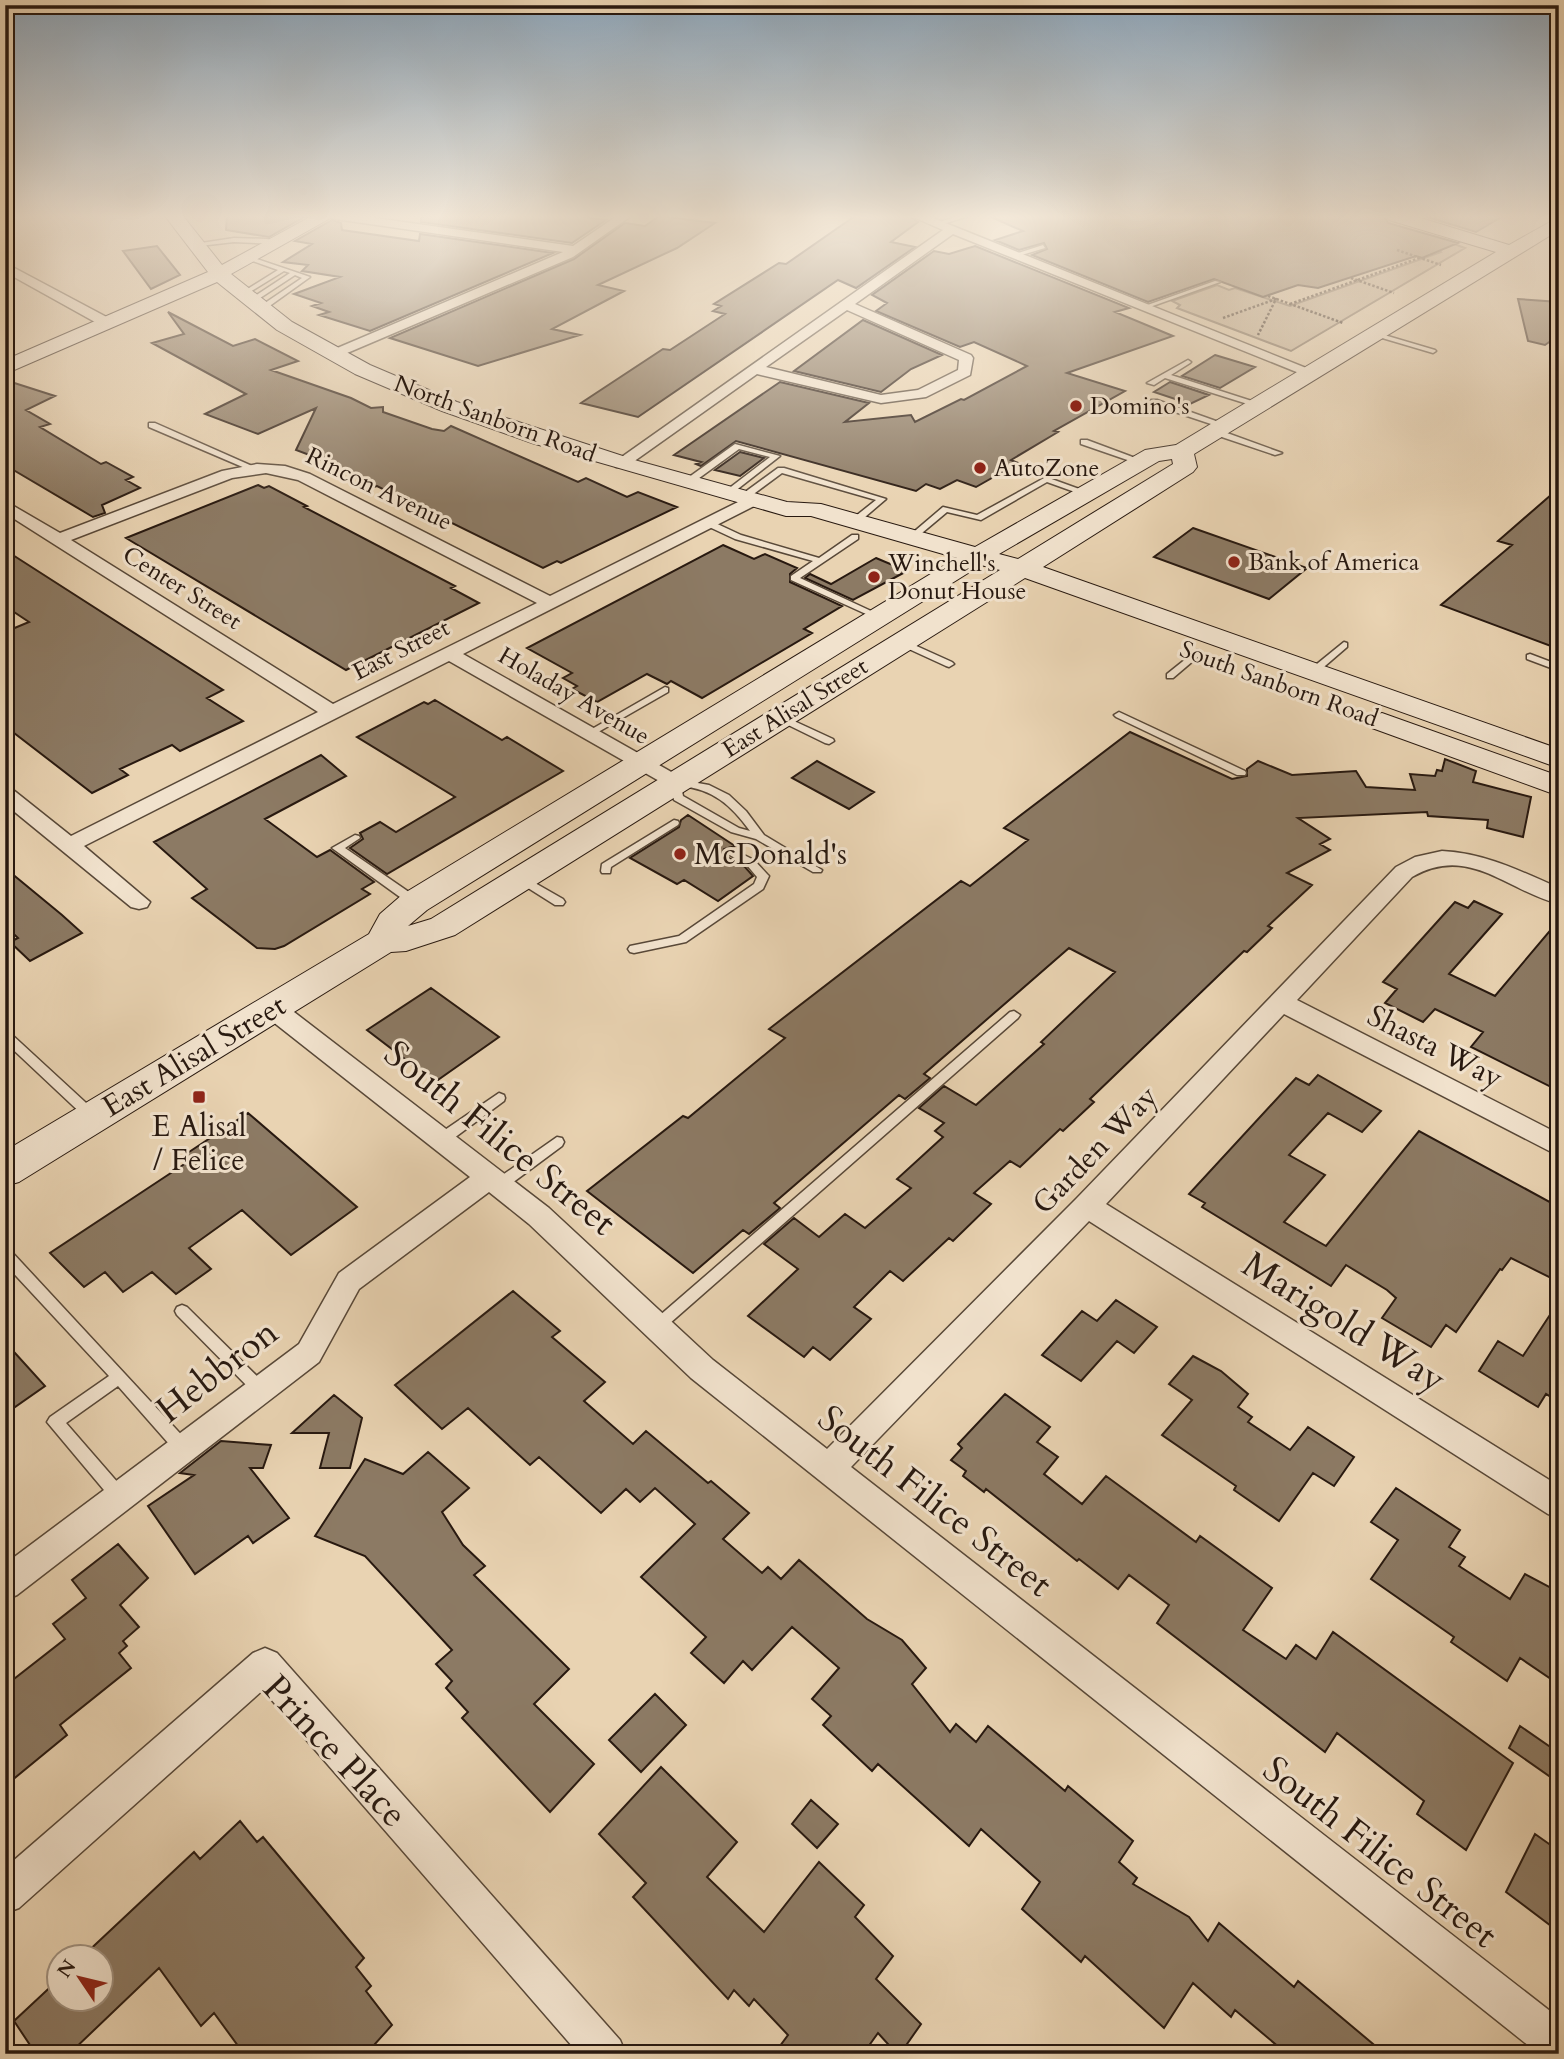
<svg xmlns="http://www.w3.org/2000/svg" width="1564" height="2059" font-family="Cardo,serif">
<style>
.green{fill:#c8b396;stroke:#786653;stroke-width:2}
.building{fill:#8c7a64;stroke:#281910;stroke-width:2}
.lines{fill:none;stroke-linecap:round;stroke-linejoin:round}
.lane-casing{stroke:#584838;stroke-width:3}
.street-casing{stroke:#584838;stroke-width:3}
.secondary-casing{stroke:#281910;stroke-width:2}
.path{stroke:#281910;stroke-width:2.5;stroke-dasharray:2.5 2;stroke-linecap:butt}
.lane{fill:#f1e2cd;fill-rule:evenodd}
.street{fill:#f1e2cd;fill-rule:evenodd}
.secondary{fill:#f1e2cd;fill-rule:evenodd}
.poi-dot{fill:#8f2418;stroke:#f1e2cd;stroke-width:2.5}
.labels{text-anchor:middle;dominant-baseline:central;stroke-width:6;stroke-linejoin:round;paint-order:stroke}
.far-poi-label{font-size:24px;fill:#281910;stroke:#f1e2cd;text-anchor:start}
.far-street-label{font-size:24px;fill:#281910;stroke:#f1e2cd}
.poi-label{font-size:30px;fill:#281910;stroke:#f1e2cd;text-anchor:start}
.street-label{font-size:30px;fill:#281910;stroke:#f1e2cd}
.near-street-label{font-size:37px;fill:#281910;stroke:#f1e2cd}
</style>
<rect width="100%" height="100%" fill="#e9d3b2"/>
<filter id="stains"><feTurbulence type="fractalNoise" baseFrequency=".00286" numOctaves="4"/><feColorMatrix values="0 0 0 0 .2 0 0 0 0 .09 0 0 0 0 .02 0 0 0 .5 -.17"/></filter>
<radialGradient id="worn" r=".72"><stop offset=".6" stop-color="#630" stop-opacity="0"/><stop offset="1" stop-color="#630" stop-opacity=".3"/></radialGradient>
<path class="green" d="M1446,241L1465,248L1291,351L1177,308L1180,305L1172,301L1217,285L1229,290L1235,288L1290,306L1441,252L1437,247Z"/>
<path class="building" d="M227,216H306L269,237L226,230Z
M421,216H576L606,220L572,243L421,222Z
M659,216L715,223L677,248L598,285L624,291L552,329L580,335L478,366L390,338L574,259L625,223L645,226Z
M855,216H909L918,222L891,242L915,247L856,288L838,280L638,417L581,403L663,349L670,350L725,314L713,311L721,306L714,304L779,263L786,264Z
M989,216H1384L1388,223L1458,243L1422,258L1416,256L1318,288L1298,285L1263,297L1214,279L1148,302L1032,255L1047,249L1044,243L1019,250L995,240L1023,231Z
M1424,216H1503L1476,232Z
M332,220L341,223L342,230L419,241L420,234L553,253L370,331L319,315L329,312L312,306L321,303L294,294L340,277L302,271L308,265L283,262L312,244L295,241Z
M157,246L180,275L151,289L123,251Z
M975,246L1129,308L1115,312L1173,336L1067,373L1125,391L1054,431L1058,432L1011,460L1018,463L976,487L957,480L940,489L926,484L916,491L736,441L701,466L696,464L701,462L674,455L780,382L869,403L845,422L911,415L915,422L961,399L964,400L1027,366L974,342L960,347L876,311L887,303L872,295L934,251L949,254Z
M1518,299L1559,302V335L1545,345L1528,341Z
M168,312L233,346L255,339L298,361L271,370L351,398L371,408L383,407V412L432,429L444,431L451,426L578,482L586,478L627,497L638,492L677,507L561,563L557,561L543,568L377,486L374,487L328,462L296,450L316,408L258,434L205,414L246,394L152,343L184,334Z
M863,320L942,355L911,369L881,392L794,371Z
M1215,355L1255,367L1220,388L1182,376Z
M5,380L55,396L26,410L50,424L40,427L101,464L106,462L133,477L126,480L140,488L102,505L105,513L93,517L5,465Z
M1170,382L1209,395L1190,404L1154,392Z
M740,452L764,458L740,476L715,470Z
M258,485L264,488L269,486L307,506L304,507L455,586L451,588L479,603L346,670L126,538Z
M1559,488V649L1441,605L1512,545L1498,541Z
M1193,528L1307,568L1269,599L1154,557Z
M723,545L754,559L765,554L797,568L790,574V582L842,606L804,629L812,633L702,698L671,681L667,684L647,674L597,702L572,689L577,686L563,678L572,673L527,648Z
M5,550L223,690L207,698L243,721L180,751L172,745L120,769L128,775L92,793L5,726V632L29,622L5,606Z
M876,558L907,571L853,600L805,578L810,574L831,584Z
M435,700L502,740L507,737L563,771L387,874L350,848L363,839L360,833L380,822L396,832L455,797L357,737L424,702L428,704Z
M1130,732L1232,779L1247,776V769L1258,761L1292,775L1356,771L1366,787L1415,790L1410,774L1435,776L1437,770L1442,771L1445,759L1476,771L1473,782L1531,797L1523,837L1487,828L1488,820L1428,816L1427,812L1298,818L1330,839L1320,844L1330,850L1287,873L1312,885L1268,926L1272,928L1247,952L1244,951L1090,1099L1094,1102L1063,1131L1060,1129L1020,1167L1010,1161L974,1193L991,1204L953,1241L949,1238L903,1281L890,1271L854,1307L871,1319L830,1360L813,1347L804,1357L748,1316L798,1269L764,1244L794,1218L819,1237L845,1214L865,1228L911,1188L897,1179L943,1137L935,1131L944,1123L919,1108L944,1086L976,1105L1044,1044L1041,1042L1115,972L1069,948L924,1074L930,1078L905,1099L899,1095L774,1203L780,1208L749,1234L743,1230L693,1273L587,1191L683,1116L688,1118L785,1038L769,1029L961,881L970,886L1028,840L1004,828Z
M321,755L346,776L265,819L317,857L330,850L374,882L362,889L370,894L284,946L275,949L257,948L192,898L207,889L154,842Z
M817,761L874,792L849,809L792,778Z
M688,815L735,846L724,849L722,854L745,867L753,876L718,901L684,880L677,884L630,858L679,827L681,820Z
M5,868L62,915L82,933L30,961L10,942L18,938L5,926Z
M1474,901L1502,914L1449,974L1495,996L1559,920V1091L1471,1047L1483,1032L1435,1009L1423,1022L1385,1003L1397,989L1383,982L1455,902L1468,908Z
M431,988L499,1037L435,1082L367,1030Z
M1318,1075L1381,1111L1362,1132L1328,1113L1289,1155L1325,1175L1284,1222L1326,1246L1419,1131L1559,1207V1282L1511,1258L1502,1270L1500,1269L1456,1332L1446,1325L1431,1347L1382,1318L1396,1298L1387,1290L1346,1265L1331,1286L1202,1207L1205,1203L1189,1194L1296,1078L1309,1085Z
M248,1113L357,1207L291,1255L242,1210L189,1248L211,1269L176,1294L152,1272L123,1292L105,1272L84,1287L50,1253L189,1161L183,1156Z
M513,1291L560,1331L552,1337L605,1382L584,1401L633,1444L646,1431L708,1483L711,1481L749,1513L723,1539L762,1573L768,1567L781,1579L799,1560L867,1619L902,1640L926,1668L912,1684L950,1732L956,1724L976,1742L988,1726L1065,1791L1068,1786L1133,1841L1119,1862L1137,1878L1133,1884L1189,1917L1208,1941L1219,1923L1294,1987L1298,1981L1385,2054H1287L1235,2010L1231,2017L1193,1983L1164,2028L1085,1956L1081,1962L1022,1909L1040,1882L981,1829L969,1846L878,1764L872,1771L823,1725L831,1716L812,1699L839,1668L792,1627L752,1670L743,1661L724,1683L691,1653L706,1637L641,1577L695,1524L655,1488L640,1502L626,1489L601,1513L539,1457L530,1465L468,1408L442,1429L395,1385Z
M1116,1300L1157,1327L1134,1353L1117,1341L1081,1381L1042,1355L1082,1311L1097,1321Z
M1559,1301V1402L1546,1394L1538,1407L1479,1371L1498,1341L1523,1356Z
M5,1342L45,1386L5,1414Z
M1193,1356L1221,1371L1248,1394L1238,1407L1252,1417L1248,1422L1290,1450L1308,1427L1354,1457L1334,1486L1313,1473L1279,1521L1234,1490L1236,1486L1162,1435L1192,1400L1169,1384Z
M1005,1394L1050,1427L1037,1442L1058,1457L1044,1474L1082,1504L1106,1476L1196,1542L1200,1536L1272,1588L1243,1630L1286,1659L1296,1645L1316,1659L1333,1632L1513,1763L1466,1850L1417,1814L1424,1801L1337,1733L1325,1752L1157,1623L1169,1605L1129,1575L1118,1589L1079,1559L1077,1561L986,1489L984,1492L963,1476L966,1471L951,1460L962,1448L958,1444Z
M334,1395L362,1418L350,1468H320L329,1433H292Z
M221,1441L271,1445L263,1468H250L289,1518L253,1543L248,1536L195,1574L148,1506L194,1475L180,1473Z
M428,1452L469,1488L442,1512L463,1545L485,1566L474,1575L569,1669L534,1704L594,1764L550,1812L462,1718L468,1712L446,1688L452,1681L436,1664L452,1650L365,1556L315,1536L365,1459L403,1474Z
M1396,1488L1460,1530L1449,1547L1465,1557L1459,1566L1510,1599L1525,1574L1559,1592V1665L1551,1679L1520,1658L1507,1681L1451,1642L1454,1637L1371,1579L1398,1540L1371,1522Z
M118,1544L148,1578L120,1605L139,1627L123,1641L127,1646L119,1653L131,1668L60,1725L67,1735L5,1786V1686L65,1639L53,1624L86,1598L72,1580Z
M655,1694L686,1725L641,1772L609,1740Z
M1520,1726L1559,1753V1783L1509,1748Z
M661,1767L737,1842L707,1877L764,1932L819,1862L864,1905L855,1917L893,1956L876,1979L921,2024L900,2054H897L878,2033L863,2054H774L788,2035L754,1999L749,2006L734,1990L728,1999L633,1897L646,1883L599,1834Z
M811,1800L838,1824L817,1848L792,1824Z
M240,1821L257,1842L263,1837L364,1958L356,1967L371,1986L366,1991L392,2025L366,2054H244L214,2013L201,2026L159,1968L69,2054H36L14,2021L60,1978V1999H102V1957H82L194,1852L200,1859Z
M1535,1834L1559,1851V1932L1506,1892Z"/>
<g class="lines">
<g class="lane-casing">
<path id="lane" d="M958,216H968L937,226L934,224Z
M234,238L267,239L281,242L278,244L234,242L191,247L188,245Z
M1043,245L1045,248L1015,257L1012,255Z
M247,257H251L310,277L264,310H260V308L265,303L302,278L295,275L254,302H250V300L255,296L290,273L284,271L245,295H241V293L278,270L247,259Z
M1215,281L1220,282L1147,308L1142,307Z
M1374,332L1435,350L1436,351L1433,353L1372,335L1371,334Z
M1188,360L1191,362L1190,363L1171,375L1261,404L1254,406L1165,378L1154,385L1147,383Z
M1151,400H1157L1227,425L1220,427L1151,404Z
M149,423H155L259,469L252,471L149,427Z
M1210,429H1216L1282,453L1275,455L1210,433Z
M1081,440H1087L1146,462L1139,464L1081,444Z
M735,444L780,456L730,495L723,493L770,457L739,449L691,484H685V480Z
M778,468H784L886,499L858,523H852V519L876,500L782,473L747,499H741V495Z
M1046,477L1093,494L1086,496L1047,482L981,520L947,512L916,538L909,536L943,507L977,515Z
M705,521H711L741,535L819,558L852,535H858V539L800,578L884,617L877,619L791,580V576L813,561L735,539L705,525Z
M901,639L952,662L954,664L949,667L946,666L898,644V640Z
M1344,642L1347,643V647L1318,672H1312V668Z
M1197,650L1200,651V655L1173,678H1167V674Z
M1530,654L1559,665V671L1527,659V655Z
M665,687L668,688V692L593,735H587L585,733Z
M1119,712L1245,771L1246,773L1245,775H1237L1116,717L1114,715Z
M781,715L833,739L834,741L829,744L825,743L778,720V716Z
M675,779L709,785L729,795L746,811L764,835L822,870L821,872H813L756,839L731,832L674,800L670,782ZM681,786C713,789 731,805 750,831L739,828L683,796Z
M674,820L678,821L679,823L678,825L611,867L610,873H602L601,871L602,864Z
M355,835L359,836L360,838L345,848L419,899L421,902L419,905H411L332,848Z
M730,848L754,860L767,874L769,876L763,889L686,942L634,953L630,952L628,949L630,946L679,936L754,884L757,877L746,864L726,853L725,851Z
M521,875L563,899L565,902L563,905H555L517,881L515,879Z
M1014,1011L1020,1015L1018,1018L661,1331L656,1333L651,1331L649,1327L651,1323L1010,1012Z
M5,1031L9,1032L97,1113L98,1116L97,1119H87L5,1042Z
M499,1093L504,1095L505,1098L504,1101L446,1144H436L434,1140L436,1136Z
M557,1137L562,1138L564,1142L562,1146L504,1189L499,1190L494,1189L492,1185L494,1181Z
M5,1248L10,1250L189,1443L191,1448L189,1453L183,1455L177,1453L118,1386L66,1423L126,1492L128,1497L126,1502L120,1504L114,1502L47,1422L50,1417L109,1376L5,1264Z
M182,1305L187,1307L266,1385L269,1390L266,1395L261,1397L256,1395L177,1315L175,1311L177,1307Z"/>
</g>
<g class="street-casing">
<path id="street" d="M329,216H361L573,246L617,216H631L573,257L333,359L326,355L328,352L563,252L335,219Z
M911,216H928L1316,372L1314,375H1304L953,234L855,304L971,355L973,358L970,375L926,397L881,403L757,374L626,467H616L613,464L616,461L943,230ZM847,310L959,360L958,370L918,390L881,395L766,367Z
M5,263L114,321L116,324L109,328L104,327L5,272Z
M257,464L285,466L310,474L550,596L748,497H760L762,500L760,503L463,654L682,778L685,782L682,786H668L449,661L84,846L150,902L147,907L139,909L131,907L5,804V787L12,789L71,836L318,712L5,513V501L60,533L222,471ZM266,473L298,480L537,603L333,704L71,540L232,478Z
M1442,851C1485,853 1520,871 1559,888V904C1505,890 1469,844 1412,877L1297,1000L1559,1134V1156L1284,1014L1106,1204L1559,1486V1519L1548,1514L1089,1221L851,1467L1559,2018V2054H1539L691,1378L529,1224L489,1192L359,1289L319,1362L17,1595L5,1600V1564L299,1344L339,1273L470,1177L263,1014L260,1008L263,1002L272,1000L281,1002L549,1208L713,1360L827,1449L1077,1198L1396,867L1415,857Z
M265,1648L277,1653L620,2040L626,2054H579L263,1690L19,1908L5,1913V1868L253,1653Z"/>
</g>
<g class="secondary-casing">
<path id="secondary" d="M165,216H183L222,265L312,216H334L231,274L292,322L370,365L457,402L638,461L787,502L821,504L975,547L1145,450L1176,445L1496,252L1389,220L1386,216H1414L1509,245L1559,217V230L1194,454L1197,467L1193,472L1043,567L1559,749V768L1025,578L455,935L406,951L391,952L19,1182L5,1186V1151L369,934L380,914L403,894L957,558L811,516H786L532,443L442,411L355,374L277,330L217,282L5,374V360L208,272ZM1172,459L1173,464L1018,559L999,554L1159,461ZM981,565L1000,570L431,919L408,926L427,910Z
M1382,713L1559,776V796L1372,728L1367,722L1372,716Z"/>
</g>
<path class="path" d="M1397,250L1441,265
M1351,278L1394,293
M1268,296L1343,323
M1290,304L1419,258
M1223,318L1276,299L1258,335"/>
<use href="#lane" class="lane"/>
<use href="#street" class="street"/>
<use href="#secondary" class="secondary"/>
</g>
<linearGradient id="sky" x2="0" y2="1"><stop stop-color="#8ea7bc"/><stop offset="0.43" stop-color="#f5ebdc"/><stop offset="1" stop-color="#f5ebdc" stop-opacity="0"/></linearGradient>
<rect width="1564" height="504" fill="url(#sky)"/>
<g class="poi-dot">
<circle cx="1076" cy="406" r="7"/>
<circle cx="980" cy="468" r="7"/>
<circle cx="1234" cy="562" r="7"/>
<circle cx="874" cy="577" r="7"/>
<circle cx="680" cy="854" r="7"/>
<rect x="192" y="1090" width="14" height="14" rx="3.5"/>
</g>
<g class="labels">
<g class="far-poi-label">
<text x="1090" y="406">Domino's</text>
<text x="994" y="468">AutoZone</text>
<text x="1248" y="562">Bank of America</text>
<text x="888" y="563">Winchell's<tspan x="888" dy="28">Donut House</tspan></text>
</g>
<g class="far-street-label">
<text transform="translate(495 419) rotate(20)">North Sanborn Road</text>
<text transform="translate(379 489) rotate(26)">Rincon Avenue</text>
<text transform="translate(182 588) rotate(32)">Center Street</text>
<text transform="translate(401 650) rotate(-27)">East Street</text>
<text transform="translate(1279 684) rotate(20)">South Sanborn Road</text>
<text transform="translate(574 696) rotate(30)">Holaday Avenue</text>
<text transform="translate(795 708) rotate(-32)">East Alisal Street</text>
</g>
<g class="poi-label">
<text x="694" y="854">McDonald's</text>
<text x="199" y="1126" text-anchor="middle">E Alisal<tspan x="199" dy="34">/ Felice</tspan></text>
</g>
<g class="street-label">
<text transform="translate(1435 1047) rotate(27)">Shasta Way</text>
<text transform="translate(194 1056) rotate(-31)">East Alisal Street</text>
<text transform="translate(1095 1150) rotate(-46)">Garden Way</text>
</g>
<g class="near-street-label">
<text transform="translate(500 1138) rotate(39)">South Filice Street</text>
<text transform="translate(1344 1322) rotate(32)">Marigold Way</text>
<text transform="translate(217 1371) rotate(-38)">Hebbron</text>
<text transform="translate(935 1501) rotate(38)">South Filice Street</text>
<text transform="translate(335 1751) rotate(47)">Prince Place</text>
<text transform="translate(1380 1852) rotate(38)">South Filice Street</text>
</g>
</g>
<rect width="1564" height="2059" fill="none" stroke="#e9d3b2" stroke-width="28"/>
<rect x="7" y="7" width="1550" height="2045" fill="none" stroke="#281910" stroke-width="3.5"/>
<rect x="14" y="14" width="1536" height="2031" fill="none" stroke="#281910" stroke-width="2"/>
<g transform="translate(80 1978) rotate(305)"><circle r="33" fill="#f1e2cd" stroke="#a19281" stroke-width="2"/>
<path d="M0-5L12 26L0 18L-12 26Z" fill="#8f2418"/>
<text y="-10" font-size="19" font-weight="bold" text-anchor="middle" fill="#281910">N</text>
</g>
<rect width="100%" height="100%" filter="url(#stains)"/>
<rect width="100%" height="100%" fill="url(#worn)"/>
</svg>
